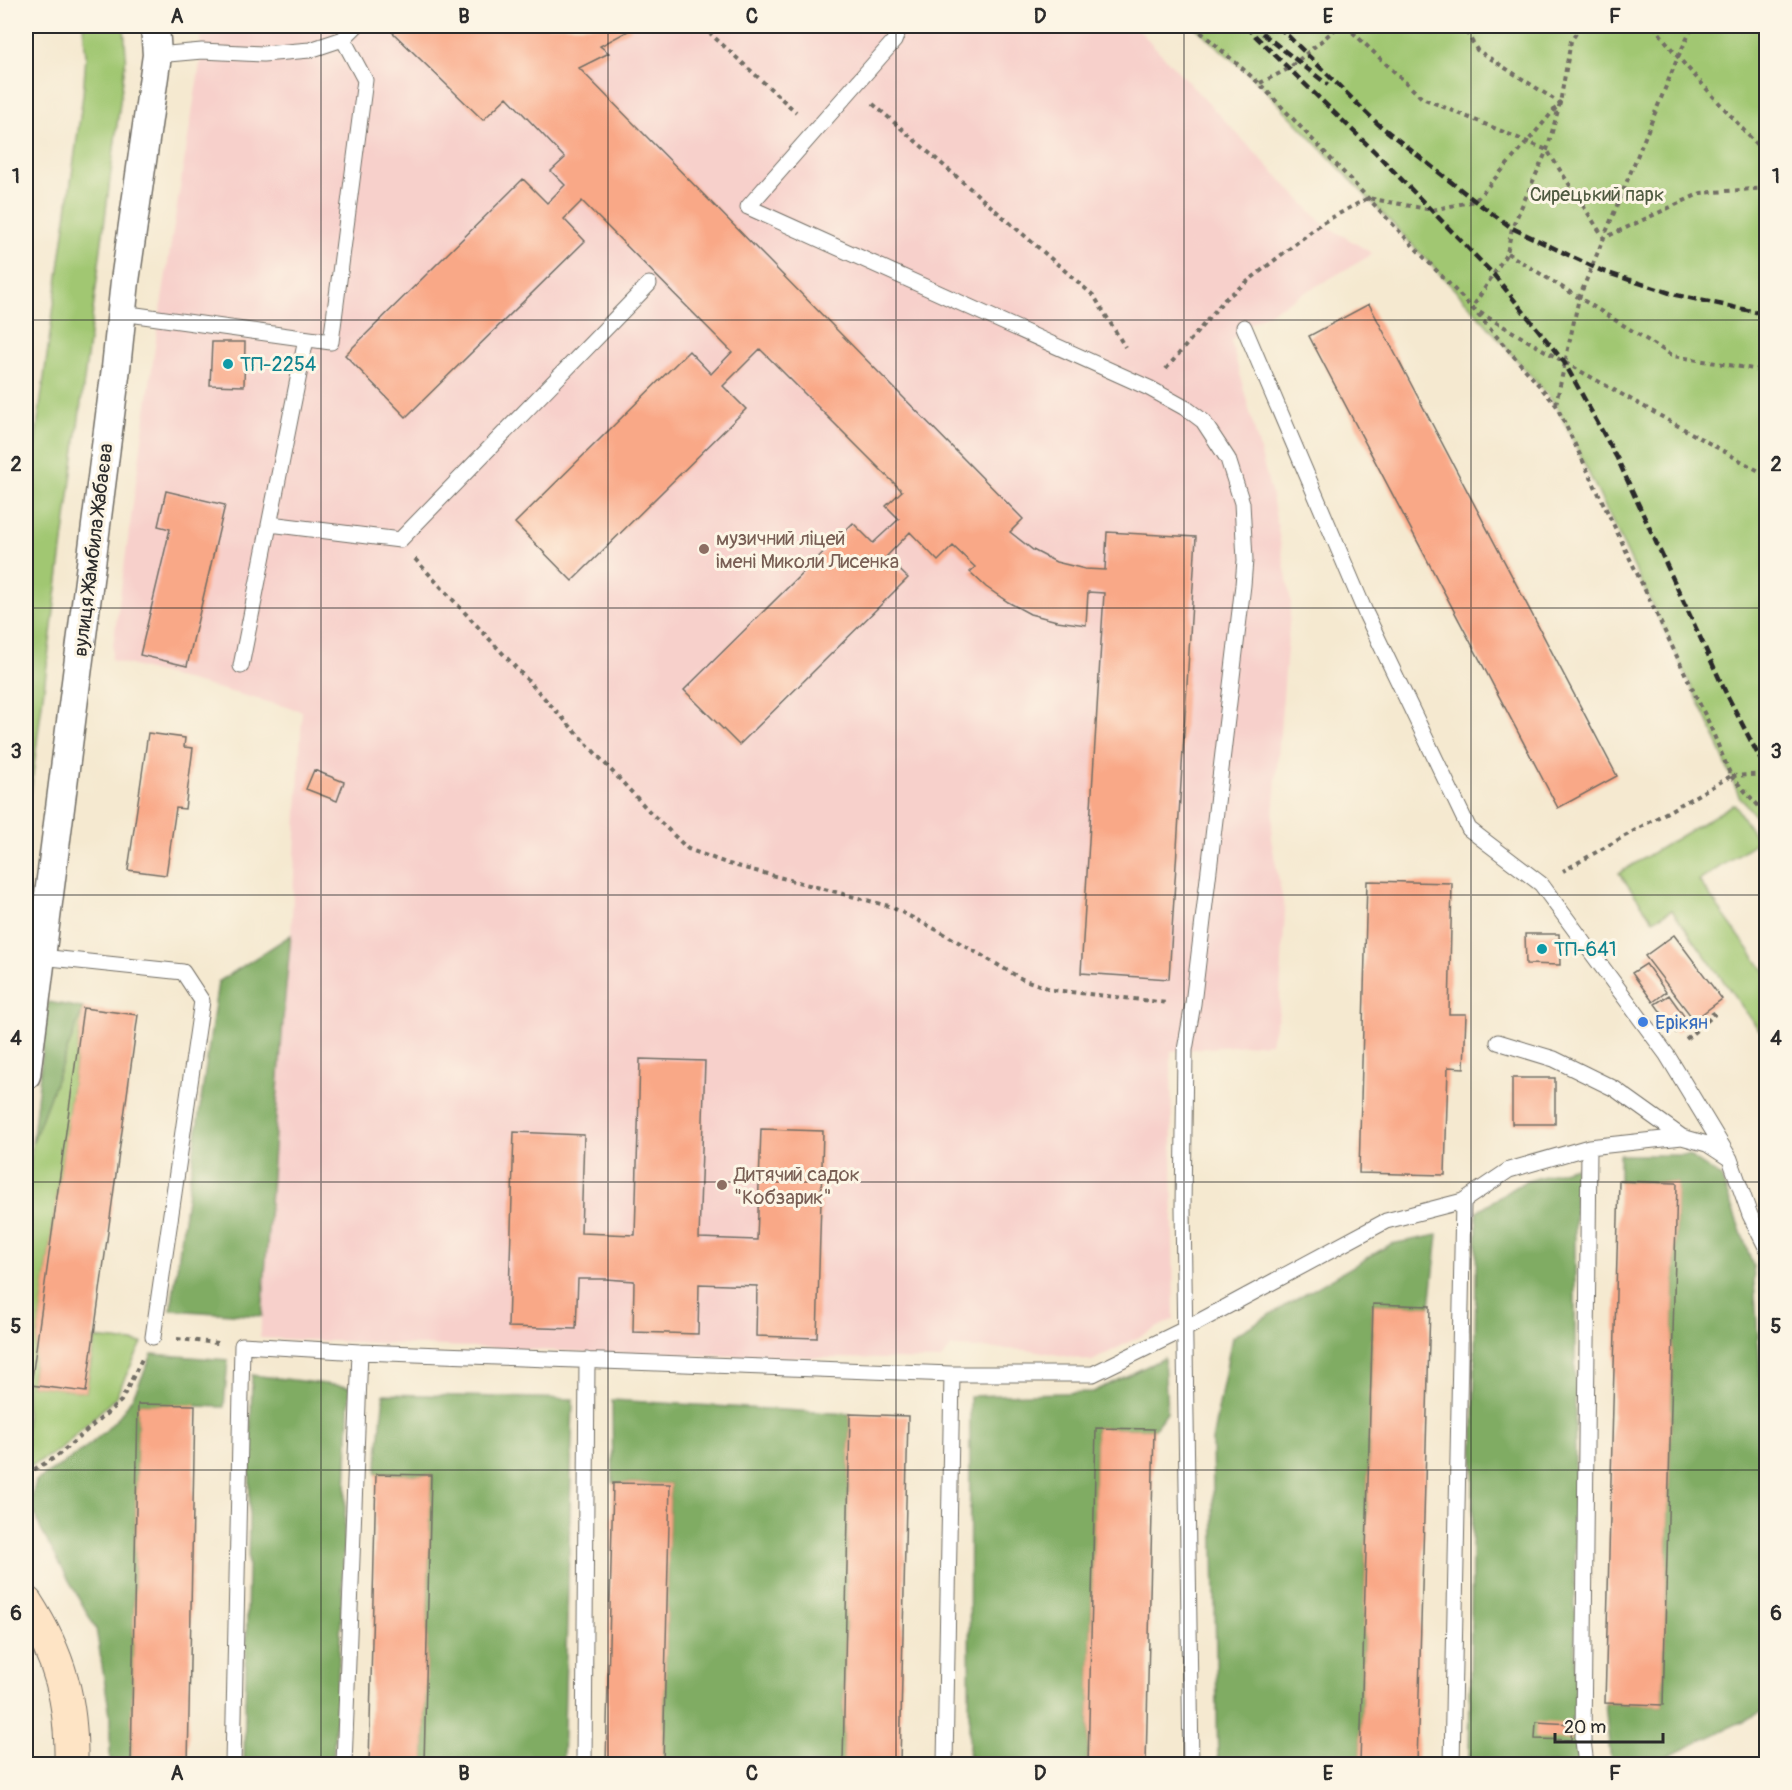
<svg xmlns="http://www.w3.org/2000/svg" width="1792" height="1790" font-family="Pangolin,sans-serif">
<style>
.built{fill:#f7d0cb}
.green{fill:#a1c772;stroke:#66794e;stroke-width:1.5}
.forest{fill:#80ac64;stroke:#566c48;stroke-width:1.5}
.building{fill:#f9a887}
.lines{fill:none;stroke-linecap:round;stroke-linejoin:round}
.lane-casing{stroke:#726e65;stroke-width:17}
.street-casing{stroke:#726e65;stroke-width:31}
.secondary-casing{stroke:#726e65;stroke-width:35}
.path{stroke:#726e65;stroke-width:4;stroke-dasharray:4.5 4.5;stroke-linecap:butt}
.lane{stroke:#fff;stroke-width:15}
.street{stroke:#fff;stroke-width:28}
.secondary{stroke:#fee4c5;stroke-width:33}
.rail{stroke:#2b2b2b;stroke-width:4.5;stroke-dasharray:9 4.5;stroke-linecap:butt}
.grid{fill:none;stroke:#2b2b2b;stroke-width:1.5;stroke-opacity:0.55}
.culture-dot{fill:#0f9aa8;stroke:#fcf5e5;stroke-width:2}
.education-dot{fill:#8d6e63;stroke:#fcf5e5;stroke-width:2}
.shop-dot{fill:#3f7fe0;stroke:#fcf5e5;stroke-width:2}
.labels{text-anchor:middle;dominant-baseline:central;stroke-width:6;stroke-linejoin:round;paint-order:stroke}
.park-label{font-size:20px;fill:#4e5a40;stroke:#fcf5e5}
.culture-label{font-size:20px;fill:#0d838f;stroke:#fcf5e5;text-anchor:start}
.education-label{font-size:20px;fill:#785e54;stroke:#fcf5e5;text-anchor:start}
.street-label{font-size:20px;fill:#2b2b2b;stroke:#fcf5e5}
.shop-label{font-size:20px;fill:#366cbe;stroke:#fcf5e5;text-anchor:start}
.neatline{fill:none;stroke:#2b2b2b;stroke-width:2}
.grid-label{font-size:20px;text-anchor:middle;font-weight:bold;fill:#2b2b2b}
</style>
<rect width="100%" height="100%" fill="#fcf5e5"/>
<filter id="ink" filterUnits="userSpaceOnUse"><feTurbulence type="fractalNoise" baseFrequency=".0167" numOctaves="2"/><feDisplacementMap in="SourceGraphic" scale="12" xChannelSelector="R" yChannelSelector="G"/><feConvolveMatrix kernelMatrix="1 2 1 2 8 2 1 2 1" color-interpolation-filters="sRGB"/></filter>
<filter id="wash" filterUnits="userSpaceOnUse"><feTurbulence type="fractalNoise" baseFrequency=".008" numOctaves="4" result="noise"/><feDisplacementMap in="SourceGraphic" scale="24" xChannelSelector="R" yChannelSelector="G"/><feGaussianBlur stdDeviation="1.35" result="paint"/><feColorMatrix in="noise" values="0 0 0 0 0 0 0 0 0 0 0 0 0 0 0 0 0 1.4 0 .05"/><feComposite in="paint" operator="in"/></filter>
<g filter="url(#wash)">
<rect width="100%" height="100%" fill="#f5e9d0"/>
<path class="built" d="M198,26H1135L1322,223L1373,254L1244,327L1231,341L1272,496L1291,602L1271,839L1285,912L1279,1013L1270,1043L1171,1051L1174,1319L1092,1361L1032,1350L952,1347L940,1360L632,1354L260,1338L284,1007L291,935L302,711L111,660L159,318L202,51Z"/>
<path class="green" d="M83,26H124L126,56L26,827V508L83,95L86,56Z
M1194,26H1766V829L1739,796L1708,721L1556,405L1472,308L1260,84Z
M1734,804L1758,841L1699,881L1766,973V1025L1759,1030L1672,910L1653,920L1619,873Z
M83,1008L31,1385L86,1392L95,1338L142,1343L115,1398L59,1450L26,1469V1197L32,1144Z"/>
<path class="forest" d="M291,935L284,1007L262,1316L171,1310L218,982Z
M48,1002L83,1008L32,1144Z
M1619,1155H1688L1721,1177L1753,1265L1766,1452V1710L1652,1764H1611L1605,1703L1663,1705L1677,1183L1619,1181Z
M1575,1167V1740L1578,1764H1469L1477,1211L1524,1182Z
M1438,1235L1430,1306L1373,1304L1360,1764H1218L1212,1441L1232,1337L1391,1244Z
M152,1354L228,1360L224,1407L138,1404L131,1764H110V1715L96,1629L42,1532L30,1503L36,1481C72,1458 112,1434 133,1396C140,1383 146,1368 152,1354Z
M1164,1358L1167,1412L1154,1429L1096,1428L1088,1764H969L970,1396L1093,1392Z
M252,1375L350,1387L341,1621L333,1764H244Z
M384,1394L573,1399L563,1764H424L431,1475L376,1474Z
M612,1400L850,1414L843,1764H663L670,1484L613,1483Z"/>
<g id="blocks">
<path class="building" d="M386,26H628L632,29L600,46L609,53L579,68L1023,519L1010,532L1033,550L1056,562L1085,569L1105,570L1107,532L1196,537L1169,979L1081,973L1104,593L1088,592L1086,625L1057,621L1030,614L1008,602L986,587L970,572L975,567L953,546L938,561L910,532L886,557L908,578L739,745L684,690L853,523L873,543L899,519L886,506L902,491L760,349L723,386L746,409L572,581L515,523L689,351L711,374L732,352L582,201L564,219L585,241L406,417L345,355L523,179L547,203L565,185L551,171L565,158L507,97L483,120Z
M1369,304L1617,776L1558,808L1309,336Z
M212,342H245L244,386L210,385Z
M166,491L225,505L187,666L140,655L170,529L158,526Z
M148,733L185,738L184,747L193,748L185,809L176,808L166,875L128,870Z
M314,770L344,782L337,801L306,789Z
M1367,881L1452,883L1449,1014H1466L1464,1068L1448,1067L1445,1175L1359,1173Z
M1525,934H1559L1560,965L1526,964Z
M1674,935L1722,999L1694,1020L1645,956Z
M1646,964L1666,992L1653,1002L1632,973Z
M1669,995L1689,1023L1676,1033L1655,1004Z
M83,1008L138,1015L86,1392L31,1385Z
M640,1059L705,1061L699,1238L757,1240L761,1129L823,1131L817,1338L756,1336L757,1286L699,1284L698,1334L633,1332L634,1281L606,1279H578L576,1329L508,1327L514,1132L584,1135L581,1233L635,1235Z
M1512,1078H1555V1124H1512Z
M1619,1181L1677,1183L1663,1705L1605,1703Z
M1373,1304L1430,1306L1417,1764H1360Z
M138,1404L195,1405L188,1764H131Z
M850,1414L908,1416L900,1764H843Z
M1096,1428L1154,1429L1146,1764H1088Z
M376,1474L431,1475L424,1764H369Z
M613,1483L670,1484L663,1764H606Z
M1536,1722L1572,1724L1571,1740L1535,1739Z"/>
</g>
</g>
<g filter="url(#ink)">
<use href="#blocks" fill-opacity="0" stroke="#726e65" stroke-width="1.5"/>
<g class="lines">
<g class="lane-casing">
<path id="lane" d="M900,26L894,41L748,207L1149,388L1187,409L1203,421L1228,459L1242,503L1245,560L1243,585L1193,1004L1185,1050L1183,1208L1191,1764
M157,55L202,51L263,54L310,50L343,39L356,26
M122,313L331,342L365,80L343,39
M1244,327L1366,614L1469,829L1541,884L1667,1055L1730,1159L1750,1215L1766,1247
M270,524L400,540L649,284
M241,666L306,339
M41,957L183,972L202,1001L153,1337
M1498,1042L1554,1059L1615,1089L1682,1137
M233,1764L242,1345L360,1352L952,1374H1093L1185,1329L1386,1221L1463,1201L1509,1170L1589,1147L1682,1137L1707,1144L1730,1159
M344,1764L360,1352
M584,1764L587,1360
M945,1764L952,1374
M1452,1764L1463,1201
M1586,1764L1583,1741L1589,1147"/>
</g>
<g class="street-casing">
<path id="street" d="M26,1075L116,368L125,281L157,55L155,26"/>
</g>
<g class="secondary-casing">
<path id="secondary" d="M26,1603C60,1656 72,1701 71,1764"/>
</g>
<path class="path" d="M702,26L796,112
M1194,26L1260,84L1472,308L1556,405L1708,721L1731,776L1563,871
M1346,26L1422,98L1547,150L1604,238L1701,193L1766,188
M1581,26L1571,41L1560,103L1547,150L1512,228L1507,253L1472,308L1564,362L1766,475
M1654,26L1678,57L1766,155
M1260,83L1288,69L1339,26
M873,104L1094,296L1125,347
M1507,253L1673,356L1766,371
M1166,369L1225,299L1322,223L1368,198L1432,210L1475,201L1528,141L1560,103L1477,50L1463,26
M1556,404L1579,298L1678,57L1693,26
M415,559L650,812L688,849L729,864L889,906L941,932L1022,979L1053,990L1168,1003
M1731,776L1766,814
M1732,776L1766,774
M1686,1039L1714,1015L1710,1009
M177,1339L218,1343
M26,1474L56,1457L121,1401L142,1359"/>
<use href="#lane" class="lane"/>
<use href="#street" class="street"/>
<use href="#secondary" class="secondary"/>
<path class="rail" d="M1245,26L1376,153L1494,275L1564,362L1617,458L1725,691L1766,770
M1278,26L1378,124L1475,201L1512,228L1602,271L1676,295L1756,312L1766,311
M1262,33L1328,85"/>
</g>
</g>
<path class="grid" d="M321,26V1764M608,26V1764M896,26V1764M1184,26V1764M1471,26V1764M26,320H1766M26,608H1766M26,895H1766M26,1182H1766M26,1470H1766"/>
<g class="culture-dot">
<circle cx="228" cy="364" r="6"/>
<circle cx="1542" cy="949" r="6"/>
</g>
<g class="education-dot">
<circle cx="704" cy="549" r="6"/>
<circle cx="722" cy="1185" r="6"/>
</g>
<circle class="shop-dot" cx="1643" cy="1022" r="6"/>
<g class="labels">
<g class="park-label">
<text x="1597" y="194">Сирецький парк</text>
</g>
<g class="culture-label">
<text x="240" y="364">ТП-2254</text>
<text x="1554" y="949">ТП-641</text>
</g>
<g class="education-label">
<text x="716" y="538">музичний ліцей<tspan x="716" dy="23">імені Миколи Лисенка</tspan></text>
<text x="734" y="1174">Дитячий садок<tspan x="734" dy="23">"Кобзарик"</tspan></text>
</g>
<g class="street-label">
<text transform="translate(93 550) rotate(-83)">вулиця Жамбила Жабаєва</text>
</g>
<g class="shop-label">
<text x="1655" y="1022">Ерікян</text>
</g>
</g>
<rect width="1792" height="1790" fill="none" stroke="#fcf5e5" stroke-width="66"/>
<path d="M1555 1733v9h108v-9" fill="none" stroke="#2b2b2b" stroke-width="3"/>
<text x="1564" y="1733" font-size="18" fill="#2b2b2b" stroke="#fcf5e5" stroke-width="4.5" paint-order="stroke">20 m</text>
<rect x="33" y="33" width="1726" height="1724" class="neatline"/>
<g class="grid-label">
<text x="177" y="23">A</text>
<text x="464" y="23">B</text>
<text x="752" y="23">C</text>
<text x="1040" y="23">D</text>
<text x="1328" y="23">E</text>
<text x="1615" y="23">F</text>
<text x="16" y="183">1</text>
<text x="1776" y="183">1</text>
<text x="16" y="471">2</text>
<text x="1776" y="471">2</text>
<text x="16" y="758">3</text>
<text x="1776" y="758">3</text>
<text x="16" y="1045">4</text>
<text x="1776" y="1045">4</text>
<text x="16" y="1333">5</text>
<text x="1776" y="1333">5</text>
<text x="16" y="1620">6</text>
<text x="1776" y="1620">6</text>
<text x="177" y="1780">A</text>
<text x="464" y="1780">B</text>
<text x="752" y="1780">C</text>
<text x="1040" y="1780">D</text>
<text x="1328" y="1780">E</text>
<text x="1615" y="1780">F</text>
</g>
</svg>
